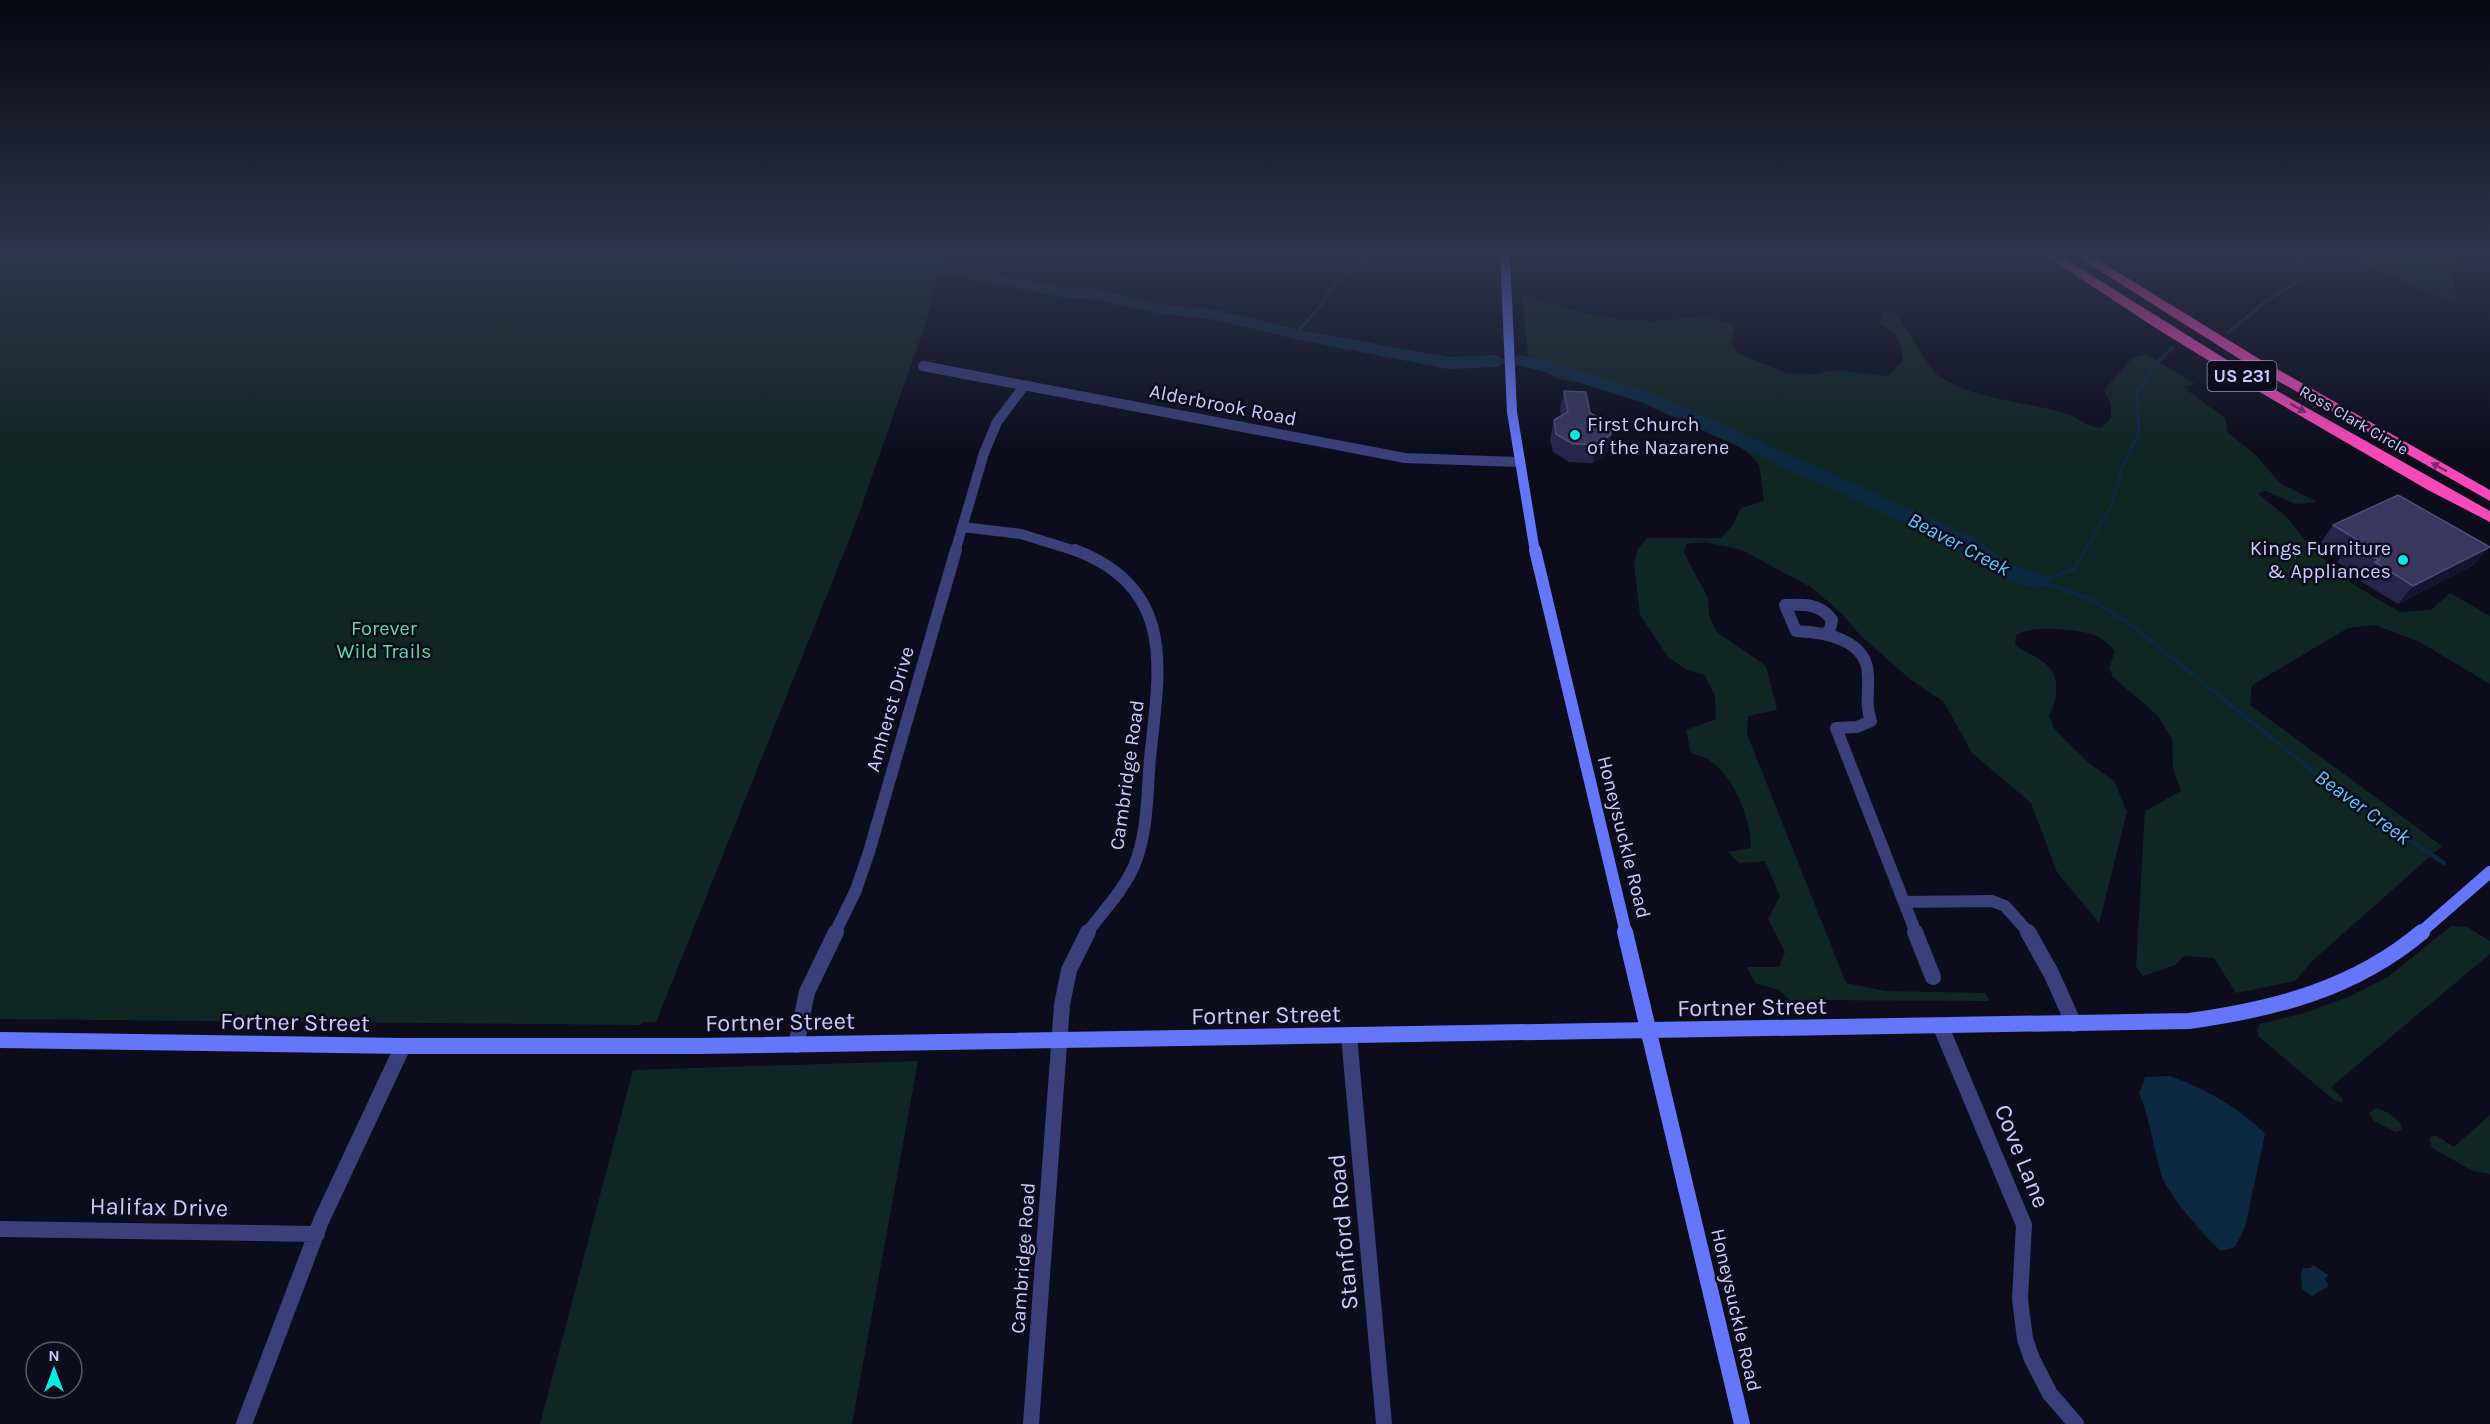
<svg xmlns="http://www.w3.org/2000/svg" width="2490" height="1424" font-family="Karla,sans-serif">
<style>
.green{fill:#102622}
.water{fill:#0d2940}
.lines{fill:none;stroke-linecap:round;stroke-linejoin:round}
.stream-far1{stroke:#0d2940;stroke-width:3}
.stream{stroke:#0d2940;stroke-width:4}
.river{fill:#0d2940;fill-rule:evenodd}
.street-far2{stroke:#39407a;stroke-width:10}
.street-far1{stroke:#39407a;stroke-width:12}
.street{stroke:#39407a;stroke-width:16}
.secondary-far2{stroke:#6477fa;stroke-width:10}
.secondary-far1{stroke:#6477fa;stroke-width:12}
.secondary{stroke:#6477fa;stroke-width:16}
.highway{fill:#f949b8;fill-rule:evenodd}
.wall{fill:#27264a}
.shaded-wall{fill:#151430}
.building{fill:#39375e;stroke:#504f77;stroke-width:1.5}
.oneway{fill:#822a6a}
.poi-dot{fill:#08ebdf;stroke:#0c0c1d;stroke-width:2}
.labels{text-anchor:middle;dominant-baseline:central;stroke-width:5;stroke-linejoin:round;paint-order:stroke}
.far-street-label{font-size:16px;fill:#caccfd;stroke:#0c0c1d}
.shield{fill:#0c0c1d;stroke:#9192ba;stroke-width:1.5}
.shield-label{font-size:18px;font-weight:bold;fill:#caccfd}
.street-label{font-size:20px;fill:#caccfd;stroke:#0c0c1d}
.poi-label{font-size:20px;fill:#caccfd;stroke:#0c0c1d;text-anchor:start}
.park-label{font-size:20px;fill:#59daa6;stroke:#0c0c1d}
.water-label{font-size:21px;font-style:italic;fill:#5cc8f9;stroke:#0c0c1d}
.near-street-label{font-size:24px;fill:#caccfd;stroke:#0c0c1d}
</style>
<rect width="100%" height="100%" fill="#0c0c1d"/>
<path class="green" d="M0,255H945L926,322L855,525L656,1022H643L641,1025L0,1019Z
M2347,255H2451L2456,305Z
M1522,294L1575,311L1619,320L1657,321L1707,316L1735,326L1731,343L1739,354L1787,373L1816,374L1834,370L1888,376L1903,360C1901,341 1897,331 1879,324L1884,311L1897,314C1905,326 1930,370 1939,376C1977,401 2025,401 2067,414C2082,419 2083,426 2101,428L2111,418V405L2104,390L2133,357L2146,354L2195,384L2187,386L2188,391L2225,418L2228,433L2253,452L2281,484L2317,502L2296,504L2265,491L2258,494L2288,518L2307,543L2351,583L2400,612L2431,610L2450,593L2490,616V684L2420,642L2375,625L2348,628L2252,685L2250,705L2442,846L2312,961L2295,981L2236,993L2214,958L2184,956L2175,965L2143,976L2136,967L2145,811L2181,791L2173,769L2172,739L2158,716L2113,677L2109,668L2115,651C2111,647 2106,641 2101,638C2083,628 2032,625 2016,635L2015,645C2025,652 2040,658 2048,666C2060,678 2058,702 2049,715L2055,730L2090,764L2114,781L2127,812L2099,923L2057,872L2031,803L1972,753L1944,702L1911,680L1861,636L1841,613L1812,588L1742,550L1705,542L1686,544L1684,553L1708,598L1709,615L1717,632L1766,666L1777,710L1748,716L1747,734L1846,983L1885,991L1986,993L1989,1001L1790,1000L1779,990L1755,983L1747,967H1779L1785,952L1768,919L1780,896L1765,861L1739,863L1728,852L1751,848C1751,819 1734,776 1709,760C1704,757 1697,755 1691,753L1686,730L1716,719L1715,695L1704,675L1685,669L1668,657L1640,615L1634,564L1638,549L1647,538H1721L1732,526L1741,508L1764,501L1759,464L1745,450L1650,405L1595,386L1554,378L1528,355Z
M2451,926L2467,927L2490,941V954L2331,1087L2343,1099V1103L2334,1100L2259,1037L2257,1030L2260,1024L2304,1013L2353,995L2389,976Z
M918,1061L852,1424H540L633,1070Z
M2376,1108L2387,1112L2400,1122L2402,1130L2396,1132L2374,1121L2369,1113Z
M2490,1115V1174L2473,1171L2432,1148L2429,1139L2432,1136H2437L2454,1147Z"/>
<path class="water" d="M2170,1076C2205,1089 2239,1107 2265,1134L2245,1227L2235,1247L2221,1251C2205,1237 2167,1194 2161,1174C2153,1146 2150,1119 2139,1093L2145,1077Z
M2313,1265L2328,1275L2325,1279L2329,1286L2312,1296L2302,1289L2301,1273L2303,1268H2310Z"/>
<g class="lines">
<path class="stream-far1" d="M1296,333L1319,308L1329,291L1371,255
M2228,333L2265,302L2299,281L2298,255
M2084,552L2110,508L2124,463L2139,433L2137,393L2155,365L2172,348"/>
<path class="stream" d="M2039,581L2092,600L2130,624L2345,797L2444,863
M2041,581L2074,569L2085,550"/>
<path class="river" d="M367,255H629L731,262L949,265L1068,288L1094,289L1161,304L1216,310L1300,330L1448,357L1497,355L1506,361L1497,367L1448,369L1300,340L1216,320L1161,314L1094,299L1068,298L949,275L731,272L629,265L423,264L375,260Z
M1521,355L1553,362L1655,394L1975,538L2010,564L2047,576L2050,581L2047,586C2019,594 1981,564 1959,548L1641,402L1542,371L1515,365L1512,361L1515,357Z"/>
<path class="street-far2" d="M923,366L1405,458L1518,462
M962,527L1021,534L1079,552
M955,552L984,453L997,422L1024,386"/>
<path class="street-far1" d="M1075,550C1178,589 1159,671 1150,758C1147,794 1148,833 1134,866C1123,891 1103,911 1087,933
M1825,634L1830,629L1832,620C1820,603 1804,604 1785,605L1796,631C1824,632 1867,639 1868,675C1869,691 1865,705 1871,721L1857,727L1836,728L1916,933
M1904,902L1992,901L2005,906L2029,933
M835,933L856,890L869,852L956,550"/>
<path class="street" d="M1915,932L1933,977
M2028,932L2051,973L2074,1024
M1941,1027L2024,1225L2020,1299L2025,1339L2032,1359L2050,1394L2076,1424
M1349,1036L1384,1424
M796,1045L807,992L836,932
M0,1229L317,1234
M244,1424L321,1221L403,1046
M1031,1424L1062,1005L1069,970L1088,932"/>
<path class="secondary-far2" d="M1505,255L1512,412L1535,552"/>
<path class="secondary-far1" d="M1535,550L1626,933
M2420,933L2490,872"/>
<path class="secondary" d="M1625,932L1742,1424
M0,1040L403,1046H699L2189,1021C2275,1009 2354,989 2422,932"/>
<path class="highway" d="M2045,255H2059L2272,388L2490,511V522L2428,490L2263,394L2154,327Z
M2075,255H2090L2256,357L2490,490V501L2246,363Z"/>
</g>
<path class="wall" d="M1564,391L1590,413L1611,435L1607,454L1593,463L1569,462L1553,452L1550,439L1554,420L1561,416L1560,410Z
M2333,525L2474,565L2398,604L2360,581L2363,578L2337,562L2341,557L2320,544Z"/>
<path class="shaded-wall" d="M1611,435L1607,454L1593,463L1597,444Z
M2490,547L2474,565L2398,604L2413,586Z"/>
<path class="building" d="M1564,391L1586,392L1590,413L1608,422L1611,435L1597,444H1573L1556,434L1554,420L1568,412Z
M2398,495L2490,547L2413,586L2375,562L2379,560L2351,543L2358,540L2333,525Z"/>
<defs><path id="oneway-solid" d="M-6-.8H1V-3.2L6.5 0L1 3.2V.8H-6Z" transform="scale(1.5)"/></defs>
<g class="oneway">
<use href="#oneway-solid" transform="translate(2298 408) rotate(30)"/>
<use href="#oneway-solid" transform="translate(2439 467) rotate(-151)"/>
</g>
<linearGradient id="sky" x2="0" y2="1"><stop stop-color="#070710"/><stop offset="0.56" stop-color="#2e344c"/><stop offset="1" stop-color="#2e344c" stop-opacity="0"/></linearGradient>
<rect width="2490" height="454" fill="url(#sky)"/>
<g class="poi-dot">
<circle cx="1575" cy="435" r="6"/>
<circle cx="2403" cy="560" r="6"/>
</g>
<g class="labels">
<g class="far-street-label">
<text transform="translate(2354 420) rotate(30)">Ross Clark Circle</text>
</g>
<rect class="shield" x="2207.5" y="361" width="69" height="30" rx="4.5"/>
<g class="shield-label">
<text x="2242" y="376">US 231</text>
</g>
<g class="street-label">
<text transform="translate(1223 405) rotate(11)">Alderbrook Road</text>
<text transform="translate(890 709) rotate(-74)">Amherst Drive</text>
<text transform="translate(1127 775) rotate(-82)">Cambridge Road</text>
<text transform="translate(1624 837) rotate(76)">Honeysuckle Road</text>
<text transform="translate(1023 1258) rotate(-86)">Cambridge Road</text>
<text transform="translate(1736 1310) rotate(77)">Honeysuckle Road</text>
</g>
<g class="poi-label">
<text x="1587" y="424">First Church<tspan x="1587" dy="23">of the Nazarene</tspan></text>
<text x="2391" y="548" text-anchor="end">Kings Furniture<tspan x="2391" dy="23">&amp; Appliances</tspan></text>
</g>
<g class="park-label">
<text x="384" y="628">Forever<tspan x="384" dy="23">Wild Trails</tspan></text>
</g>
<g class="water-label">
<text transform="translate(1959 544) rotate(28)">Beaver Creek</text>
<text transform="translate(2363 807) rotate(36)">Beaver Creek</text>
</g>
<g class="near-street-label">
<text transform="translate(1752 1007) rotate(-1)">Fortner Street</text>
<text transform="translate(1266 1015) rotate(-1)">Fortner Street</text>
<text transform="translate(295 1022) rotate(1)">Fortner Street</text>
<text transform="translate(780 1022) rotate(-1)">Fortner Street</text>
<text transform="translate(2022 1156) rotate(68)">Cove Lane</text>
<text transform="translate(159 1207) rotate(1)">Halifax Drive</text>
<text transform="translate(1343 1232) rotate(-95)">Stanford Road</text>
</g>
</g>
<g transform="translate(54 1370)"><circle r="28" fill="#0c0c1d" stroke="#585977" stroke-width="1.5"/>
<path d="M0-4.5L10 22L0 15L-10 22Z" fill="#08ebdf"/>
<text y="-9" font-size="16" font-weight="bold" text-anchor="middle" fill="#caccfd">N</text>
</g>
</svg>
